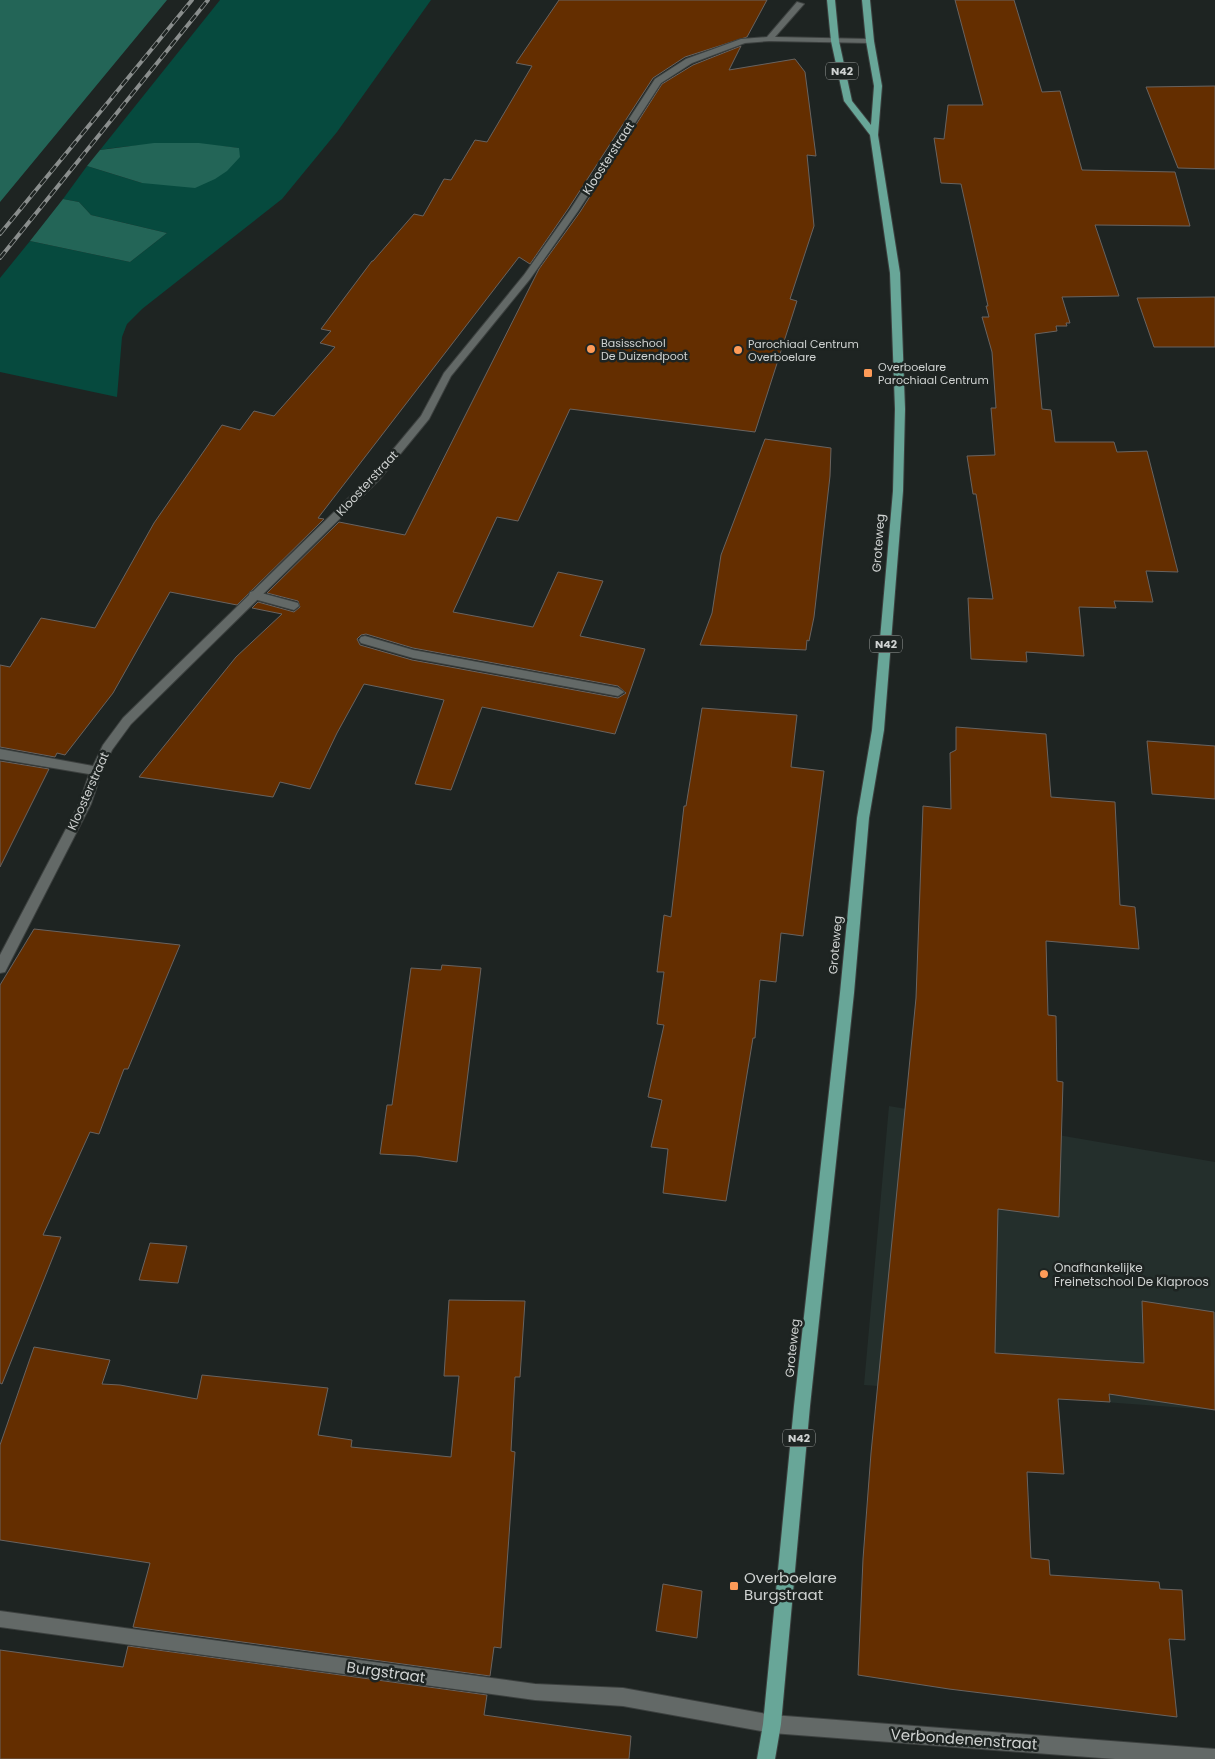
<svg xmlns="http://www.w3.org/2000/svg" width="1215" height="1759" font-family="Poppins,sans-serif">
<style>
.built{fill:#242f2c}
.green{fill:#064a3e}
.forest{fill:#236557}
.building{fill:#642e00;stroke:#686360;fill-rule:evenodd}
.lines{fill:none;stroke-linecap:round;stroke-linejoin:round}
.lane-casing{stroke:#3c403f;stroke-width:2}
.street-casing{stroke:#3c403f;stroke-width:2}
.primary-casing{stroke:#3c403f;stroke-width:2}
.lane{fill:#636967;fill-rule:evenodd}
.street{fill:#636967;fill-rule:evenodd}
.primary{fill:#68a698;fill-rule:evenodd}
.rail-casing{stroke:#8a8e8d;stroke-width:4}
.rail{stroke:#1e2422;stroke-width:2.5;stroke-dasharray:8;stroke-linecap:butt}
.poi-dot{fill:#fe9b58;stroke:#1e2422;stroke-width:2}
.labels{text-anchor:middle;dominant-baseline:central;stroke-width:5;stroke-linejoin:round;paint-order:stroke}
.shield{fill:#1e2422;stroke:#9a9e9c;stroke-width:1}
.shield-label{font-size:11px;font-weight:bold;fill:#cfd2d1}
.far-poi-label{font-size:11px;fill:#cfd2d1;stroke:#1e2422;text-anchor:start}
.street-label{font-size:12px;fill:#cfd2d1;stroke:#1e2422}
.poi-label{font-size:12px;fill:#cfd2d1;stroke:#1e2422;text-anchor:start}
.near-poi-label{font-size:15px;fill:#cfd2d1;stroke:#1e2422;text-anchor:start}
.near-street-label{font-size:15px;fill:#cfd2d1;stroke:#1e2422}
</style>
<rect width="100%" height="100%" fill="#1e2422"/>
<path class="built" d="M889,1106L1215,1162V1410L864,1385Z"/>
<path class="green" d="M220,0H431L337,132L282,199L142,309L127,324L122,337L117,397L0,372V278L30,241L130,262L167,233L91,215L79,202L63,199L87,166L142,183L238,148C190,142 148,143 100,150Z"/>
<path class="forest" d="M0,0H167L0,202Z
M154,143H199L239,148L240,157L227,171L215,179L195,188L142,183L87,166L100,150Z
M63,199L79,202L91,215L167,233L130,262L30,241Z"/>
<path class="building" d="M559,0H767L747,37L685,57L653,78L568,209L530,264L519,257L318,518L324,519L237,605L170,592L113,693L65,755L57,753L55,757L0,747V665L10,667L41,618L95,628L154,523L222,425L240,430L254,411L274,416L335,347L320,343L331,331L321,329L372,261H373L414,214L423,216L444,179L451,180L475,140L487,142L532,66L516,63Z
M955,0H1014L1042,92L1060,91L1082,170L1175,172L1190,226L1095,225L1119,296L1062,297L1070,323H1066L1067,326H1056L1057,331L1035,334L1042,409L1051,410L1055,442H1114L1117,452L1147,451L1178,572L1146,571L1153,602L1114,601L1116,608L1079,607L1084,656L1026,652L1027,662L971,659L968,598L993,599L976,494H973L967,456L995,455L991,408H996L992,352L982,317H989L986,306H988L961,184L941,183L934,138L944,139L948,105H983Z
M741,46L729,70L795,59L805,72L816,156L807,155L814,226L790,299L797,301L755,432L570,409L518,521L497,517L453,612L533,627L558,572L603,581L580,636L645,649L615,734L482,707L451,790L415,784L444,700L364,684L337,733L310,789L280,782L273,797L139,777L236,657L282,614L252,608L258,602L294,612L300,607L298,601L267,593L339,522L405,535L539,269L580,212L662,84L693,65ZM366,634L413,648L618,686L626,693L618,698L412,660L360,645L357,639L361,635Z
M1215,86V169L1178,168L1146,87Z
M1215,297V347H1154L1137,298Z
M765,439L831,448L830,476L814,617L809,641L807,640L806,650L700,645L712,613L721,555Z
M702,708L797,715L791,767L824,771L803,936L781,933L776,982L760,980L755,1038H753L726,1201L663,1193L668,1149L651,1147L662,1100L648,1097L664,1025L657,1024L664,972H657L664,915L671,917L684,806H686Z
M956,727L1046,734L1051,797L1115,802L1120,905L1135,907L1139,949L1046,941L1048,1015L1056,1016L1057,1081L1063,1082L1059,1217L998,1209L995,1353L1144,1363L1142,1301L1214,1312L1215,1410L1109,1394L1110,1402L1058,1399L1064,1474L1027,1472L1031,1558L1049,1560L1050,1575L1159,1582L1160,1589L1182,1590L1185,1640L1169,1639L1177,1717L949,1689L858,1675L863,1559L871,1453L916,998L923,806L951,809L950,753L956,750Z
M1147,741L1215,746V799L1152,794Z
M0,761L49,769L0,867Z
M34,929L180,945L128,1069H124L99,1134L90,1132L43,1235L61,1237L2,1384L0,1383V985Z
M442,965L481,968L457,1162L416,1156L380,1154L387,1105H392L411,968L441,970Z
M150,1243L187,1246L178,1283L139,1280Z
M449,1300L525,1301L520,1377H515L511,1451L515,1452L501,1648L494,1647L490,1676L133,1627L150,1563L0,1540V1445L34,1347L110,1360L102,1384L120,1385L197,1399L202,1375L328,1388L318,1435L352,1440L351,1447L451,1457L459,1376H444Z
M663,1584L702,1591L697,1638L656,1631Z
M128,1646L487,1695L484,1715L631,1736L629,1759H0V1650L123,1667Z"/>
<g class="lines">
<g class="lane-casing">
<path id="lane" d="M254,591L298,603L299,606L294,610L250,598L249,595L250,592Z
M365,636L413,650L618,688L624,692L618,696L413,658L361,643L359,640L361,637Z"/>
</g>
<g class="street-casing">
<path id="street" d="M797,2L804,4L775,37L870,39L874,41L870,43L769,41L745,43L692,63L661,83L578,211L530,279L451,376L429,419L379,480L131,724L112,750L102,771L91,804L5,972L0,973V955L79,804L89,774L0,759V749L93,766L103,745L123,718L371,476L421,416L444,373L524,275L570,210L655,79L686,59L741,39L767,37Z
M0,1611L535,1684L623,1688L772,1715L1215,1749V1759H1115L772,1733L623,1706L535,1700L0,1627Z"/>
</g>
<g class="primary-casing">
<path id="primary" d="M827,0H835L839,41L852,101L871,125L874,86L866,41L862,0H870L874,41L882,86L878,135L900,273L905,409L903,491L884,730L869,818L854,993L810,1406L781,1724L775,1759H757L763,1724L794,1406L840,993L857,818L872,730L893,491L895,409L890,273L870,135L844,101L831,41Z"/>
</g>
<use href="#lane" class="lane"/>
<use href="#street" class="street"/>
<use href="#primary" class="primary"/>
<g class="rail-casing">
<path id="rail" d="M0,234L192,0
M0,258L208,0"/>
</g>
<use href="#rail" class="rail"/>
</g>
<g class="poi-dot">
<circle cx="591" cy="349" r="5"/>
<circle cx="738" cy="350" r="5"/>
<rect x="863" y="368" width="10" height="10" rx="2.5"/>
<circle cx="1044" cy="1274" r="5"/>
<rect x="729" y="1581" width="10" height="10" rx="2.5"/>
</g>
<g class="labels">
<g class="shield">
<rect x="826" y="62.5" width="32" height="17" rx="4"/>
<rect x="870" y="635.5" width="32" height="17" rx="4"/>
<rect x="783" y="1429.5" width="32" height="17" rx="4"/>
</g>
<g class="shield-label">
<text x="842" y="71">N42</text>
<text x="886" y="644">N42</text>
<text x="799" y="1438">N42</text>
</g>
<g class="far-poi-label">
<text x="601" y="343">Basisschool<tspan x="601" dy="13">De Duizendpoot</tspan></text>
<text x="748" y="344">Parochiaal Centrum<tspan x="748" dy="13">Overboelare</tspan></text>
<text x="878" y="367">Overboelare<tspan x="878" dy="13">Parochiaal Centrum</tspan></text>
</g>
<g class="street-label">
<text transform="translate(608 158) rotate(-57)">Kloosterstraat</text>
<text transform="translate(367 483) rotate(-47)">Kloosterstraat</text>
<text transform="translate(878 543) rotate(-86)">Groteweg</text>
<text transform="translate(88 791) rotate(-66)">Kloosterstraat</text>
<text transform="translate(835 945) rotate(-85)">Groteweg</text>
<text transform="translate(792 1348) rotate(-84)">Groteweg</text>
</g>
<g class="poi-label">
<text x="1054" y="1267">Onafhankelijke<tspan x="1054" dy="14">Freinetschool De Klaproos</tspan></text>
</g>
<g class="near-poi-label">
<text x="744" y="1577">Overboelare<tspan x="744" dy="17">Burgstraat</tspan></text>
</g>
<g class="near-street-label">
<text transform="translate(386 1672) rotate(8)">Burgstraat</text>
<text transform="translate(964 1739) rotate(4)">Verbondenenstraat</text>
</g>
</g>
</svg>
